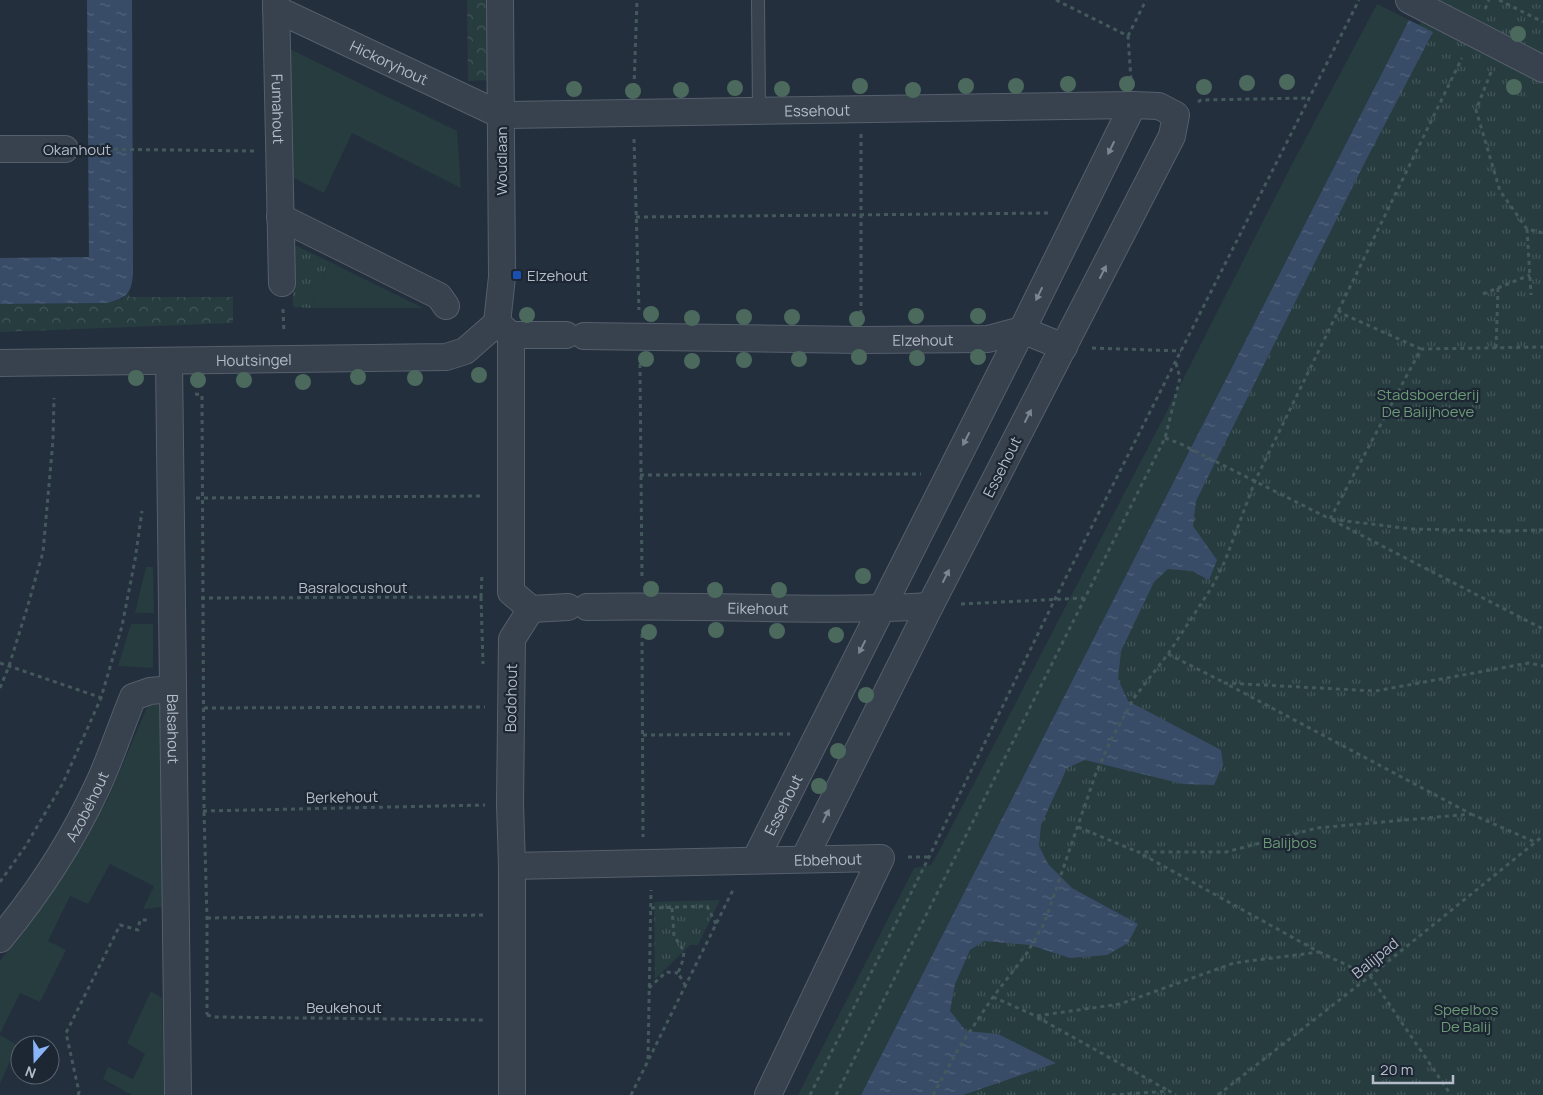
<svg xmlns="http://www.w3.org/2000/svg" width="1543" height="1095" font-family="Manrope,sans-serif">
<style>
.grass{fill:#263c3f}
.forest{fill:url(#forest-crowns)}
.park{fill:url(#park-tufts)}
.water{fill:url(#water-ripples)}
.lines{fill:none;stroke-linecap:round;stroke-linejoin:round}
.lane-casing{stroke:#565f6c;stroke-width:14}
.street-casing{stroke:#565f6c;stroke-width:28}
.path{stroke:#44595c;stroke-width:3;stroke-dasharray:4 4;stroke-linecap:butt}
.lane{stroke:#38414e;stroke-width:12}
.street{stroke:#38414e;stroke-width:26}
.tree{fill:#4b6a5d}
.oneway{fill:#7c8592}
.transit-dot{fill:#1a4fb4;stroke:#1d2633;stroke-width:2}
.labels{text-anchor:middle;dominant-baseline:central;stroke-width:4.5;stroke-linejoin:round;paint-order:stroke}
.street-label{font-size:15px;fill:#b4bcc9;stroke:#1d2633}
.poi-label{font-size:15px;fill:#b4bcc9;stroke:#1d2633;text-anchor:start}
.park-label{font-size:15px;fill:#6b9a76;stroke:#1d2633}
</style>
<defs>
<pattern id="forest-crowns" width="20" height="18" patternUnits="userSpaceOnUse" patternTransform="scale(1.25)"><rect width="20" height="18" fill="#263c3f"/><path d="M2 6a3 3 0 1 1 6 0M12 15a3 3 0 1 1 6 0" fill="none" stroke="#435659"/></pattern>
<pattern id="park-tufts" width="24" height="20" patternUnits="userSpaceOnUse" patternTransform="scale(1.25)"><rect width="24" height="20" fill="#263c3f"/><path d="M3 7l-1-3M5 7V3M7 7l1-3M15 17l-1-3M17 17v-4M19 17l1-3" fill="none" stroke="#435659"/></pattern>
<pattern id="water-ripples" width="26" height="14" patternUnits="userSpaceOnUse" patternTransform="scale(1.25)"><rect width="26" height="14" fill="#394c67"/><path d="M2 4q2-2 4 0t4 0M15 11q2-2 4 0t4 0" fill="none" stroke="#53647b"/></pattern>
</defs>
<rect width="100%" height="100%" fill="#242f3e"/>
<path class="grass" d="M1377,4L1409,20L861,1095H798L914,868L931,865L940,849L1168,409L1290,168Z
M290,49L457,131L461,188L352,133L324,193L290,176Z
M330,262L423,308H310Z
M146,567H153L154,613H135Z
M131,624H153V668L118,666Z
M148,705H161L163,907L143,909L154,886L110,864L88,904L70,896L48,941L66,950L40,1002L20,993L0,1034V961L43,904L75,856L108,799Z
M151,991L162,998L164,1095H132L103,1079L108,1067L133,1079L145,1054L127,1043Z
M0,1035L17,1045L0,1084Z"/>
<path class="forest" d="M467,0H488L489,80L468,81Z
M129,293L130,297H233V323L0,332V304L107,303L122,299Z"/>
<path class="park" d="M1429,0H1543V1095H865L1431,2Z
M292,244L330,262L310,308L293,307Z
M720,900L698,945H690L655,979L654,902Z"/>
<path class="water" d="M87,0H132L133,274C131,295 127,297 107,303L0,304V258L89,257Z
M1409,20L1433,32L1363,166L1196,501L1193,526L1217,560L1209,580L1192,571L1168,569L1154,582L1121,651L1118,679L1128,701L1221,750L1223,764L1214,785L1183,784L1085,760L1067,768L1041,825L1039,846L1048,864L1072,888L1138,924L1128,943L1107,955L1070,958L1030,945L984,941L970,950L955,984L950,1011L966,1031L998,1034L1056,1063L963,1095H861Z"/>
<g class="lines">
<g class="lane-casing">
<path id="lane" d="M758,0L759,111"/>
</g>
<g class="street-casing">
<g id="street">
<path id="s1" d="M276,0L282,283"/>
<path d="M1409,0L1543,69"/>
<path id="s2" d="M276,9L501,115L1133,105L1159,106L1176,115L1172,136L930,606L804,859"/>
<path d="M0,149H65"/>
<path d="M280,217L439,296L446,306"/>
<path d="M497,323L511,335V592L531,609L512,639L510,804L512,866V1095"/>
<path d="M497,323L502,277L500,0"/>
<path d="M511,335H566"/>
<path id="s3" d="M584,336L861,340L988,339L1022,330L1064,347"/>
<path id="s4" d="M169,361L178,1095"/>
<path id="s5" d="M0,363L446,357L465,351L497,323"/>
<path id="s6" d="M587,607C701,604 816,613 930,606"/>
<path d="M531,609L568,607"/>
<path id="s7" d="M755,860L1022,330L1133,105"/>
<path id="s8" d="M512,866L881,858L768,1095"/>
<path id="s9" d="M0,939C39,892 72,841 98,785C111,757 121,726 133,697L150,691L173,689"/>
</g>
</g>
<path class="path" d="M1056,0L1128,36L1131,80
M1499,0L1543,22
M1485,9L1489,0
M1128,36L1146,0
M1491,72L1476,110L1500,191L1527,229L1543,233
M634,87L637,0
M1198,102L1201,100L1309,98
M861,134V313
M634,139L639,310
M90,149L254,151
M636,217L1052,213
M1527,229L1531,295
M1483,294L1530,275
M283,309L284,333
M1338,310L1343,314L1421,349
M1092,348L1181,351
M1496,348L1498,288
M640,364L642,580
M195,394L202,395L204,811L207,918V1015
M1165,438L1181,444L1330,519L1421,349L1543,347
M640,475L921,474
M196,498L480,496
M1543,530L1502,531L1411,529L1330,519L1543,629
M481,597L483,664
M201,598L481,597L482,574
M961,604L1084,598
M642,634L643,837
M1168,654L1225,683
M0,663L102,698
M0,688L9,666L28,605L43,552L53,440L54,398
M204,708L485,707
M643,735L790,734
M203,811L485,805
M1471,814L1535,842
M1078,827L1138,852
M908,857H929
M0,882L25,847L63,783L101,698L122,626L135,560L142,511
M651,908L707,906L716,924
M672,908L674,936L684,951L683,960L678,973L685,985
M207,918L485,915
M1319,952L1370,976L1451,1095
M649,988L666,972L678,973
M993,997L1036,1016L1120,1004L1234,963L1319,952L1138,852H1226L1317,828L1471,814L1225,683L1375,691L1529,663L1543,666
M207,1015L216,1017L486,1020
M1037,1017L1169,1091
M648,1059L651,890
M78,1095L79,1092L66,1033L120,925L138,930L140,920H150
M631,1095L734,888
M810,1095L929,857L1055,599L1359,0
M836,1095L1165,438L1180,378L1176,363
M933,1095L960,1046L993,997L1027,953L1044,924L1096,773L1110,742L1134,698L1168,654L1212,587L1225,561L1255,481L1462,58
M1112,1095L1169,1091L1176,1095
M1218,1095L1370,976L1543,836"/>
<use href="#lane" class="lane"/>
<use href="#street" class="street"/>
</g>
<g class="tree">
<circle cx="1518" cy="34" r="8"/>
<circle cx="1287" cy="82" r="8"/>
<circle cx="1247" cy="83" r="8"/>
<circle cx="1068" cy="84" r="8"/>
<circle cx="1127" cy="84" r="8"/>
<circle cx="860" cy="86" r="8"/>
<circle cx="966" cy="86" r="8"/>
<circle cx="1016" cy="86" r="8"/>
<circle cx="1204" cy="87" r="8"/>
<circle cx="1514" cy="87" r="8"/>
<circle cx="735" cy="88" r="8"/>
<circle cx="574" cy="89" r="8"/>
<circle cx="782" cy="89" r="8"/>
<circle cx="681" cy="90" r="8"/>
<circle cx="913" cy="90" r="8"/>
<circle cx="633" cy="91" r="8"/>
<circle cx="651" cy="314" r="8"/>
<circle cx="527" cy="315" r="8"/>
<circle cx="916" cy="316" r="8"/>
<circle cx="978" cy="316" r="8"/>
<circle cx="744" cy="317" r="8"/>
<circle cx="792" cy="317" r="8"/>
<circle cx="692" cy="318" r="8"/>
<circle cx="857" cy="319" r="8"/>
<circle cx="859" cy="357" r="8"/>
<circle cx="978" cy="357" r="8"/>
<circle cx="917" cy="358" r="8"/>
<circle cx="646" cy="359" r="8"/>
<circle cx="799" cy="359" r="8"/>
<circle cx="744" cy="360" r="8"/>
<circle cx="692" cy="361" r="8"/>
<circle cx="479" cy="375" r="8"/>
<circle cx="358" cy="377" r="8"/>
<circle cx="136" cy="378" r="8"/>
<circle cx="415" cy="378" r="8"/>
<circle cx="198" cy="380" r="8"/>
<circle cx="244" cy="380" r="8"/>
<circle cx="303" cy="382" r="8"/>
<circle cx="863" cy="576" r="8"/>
<circle cx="651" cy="589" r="8"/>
<circle cx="715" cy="590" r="8"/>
<circle cx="779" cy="590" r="8"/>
<circle cx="716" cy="630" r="8"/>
<circle cx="777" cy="631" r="8"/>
<circle cx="649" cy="632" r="8"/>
<circle cx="836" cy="635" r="8"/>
<circle cx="866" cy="695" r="8"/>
<circle cx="838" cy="751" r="8"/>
<circle cx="819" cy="786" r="8"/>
</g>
<defs><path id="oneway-solid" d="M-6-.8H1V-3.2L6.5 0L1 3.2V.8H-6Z" transform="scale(1.25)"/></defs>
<g class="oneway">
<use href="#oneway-solid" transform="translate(1111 148) rotate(116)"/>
<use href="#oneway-solid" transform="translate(1103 272) rotate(-63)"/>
<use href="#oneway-solid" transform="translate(1039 294) rotate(116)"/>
<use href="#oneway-solid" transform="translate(1028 416) rotate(-63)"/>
<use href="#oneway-solid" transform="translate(966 439) rotate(117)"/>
<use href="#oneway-solid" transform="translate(946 576) rotate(-63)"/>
<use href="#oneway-solid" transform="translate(862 647) rotate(117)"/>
<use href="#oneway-solid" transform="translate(826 816) rotate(-64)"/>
</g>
<rect class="transit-dot" x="512" y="270" width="10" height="10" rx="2.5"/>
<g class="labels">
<g class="street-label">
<text stroke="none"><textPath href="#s2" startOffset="125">Hickoryhout</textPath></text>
<text stroke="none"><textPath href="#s1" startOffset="109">Fumahout</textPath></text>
<text stroke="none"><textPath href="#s2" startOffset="565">Essehout</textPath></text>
<text x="77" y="149">Okanhout</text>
<text transform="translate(501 161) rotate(-90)">Woudlaan</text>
<text stroke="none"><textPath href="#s3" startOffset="339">Elzehout</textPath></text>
<text stroke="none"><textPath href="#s5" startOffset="254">Houtsingel</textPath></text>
<text transform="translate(1002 467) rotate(-63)">Essehout</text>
<text x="353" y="587">Basralocushout</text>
<text stroke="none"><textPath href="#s6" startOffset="171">Eikehout</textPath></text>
<text transform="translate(511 698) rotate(-89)">Bodohout</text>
<text stroke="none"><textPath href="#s4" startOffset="368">Balsahout</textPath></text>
<text transform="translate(342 797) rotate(-1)">Berkehout</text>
<text stroke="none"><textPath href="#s7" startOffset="62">Essehout</textPath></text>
<text stroke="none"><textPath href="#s9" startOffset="159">Azobéhout</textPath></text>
<text stroke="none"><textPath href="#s8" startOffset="316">Ebbehout</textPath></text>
<text transform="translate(1375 958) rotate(-39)">Balijpad</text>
<text x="344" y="1007">Beukehout</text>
</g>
<g class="poi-label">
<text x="527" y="275">Elzehout</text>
</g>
<g class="park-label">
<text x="1428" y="394">Stadsboerderij<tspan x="1428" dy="17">De Balijhoeve</tspan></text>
<text x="1290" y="842">Balijbos</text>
<text x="1466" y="1009">Speelbos<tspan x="1466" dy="17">De Balij</tspan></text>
</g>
</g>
<g transform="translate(35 1060) rotate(200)"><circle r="24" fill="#1d2633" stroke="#59626f"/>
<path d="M0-4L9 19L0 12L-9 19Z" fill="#8ab4f8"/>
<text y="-8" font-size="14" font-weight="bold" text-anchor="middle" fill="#b4bcc9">N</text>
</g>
<path d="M1373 1075v8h80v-8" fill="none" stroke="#b4bcc9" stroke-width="2.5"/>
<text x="1380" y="1075" font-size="15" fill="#b4bcc9" stroke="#1d2633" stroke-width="4" paint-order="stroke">20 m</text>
</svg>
